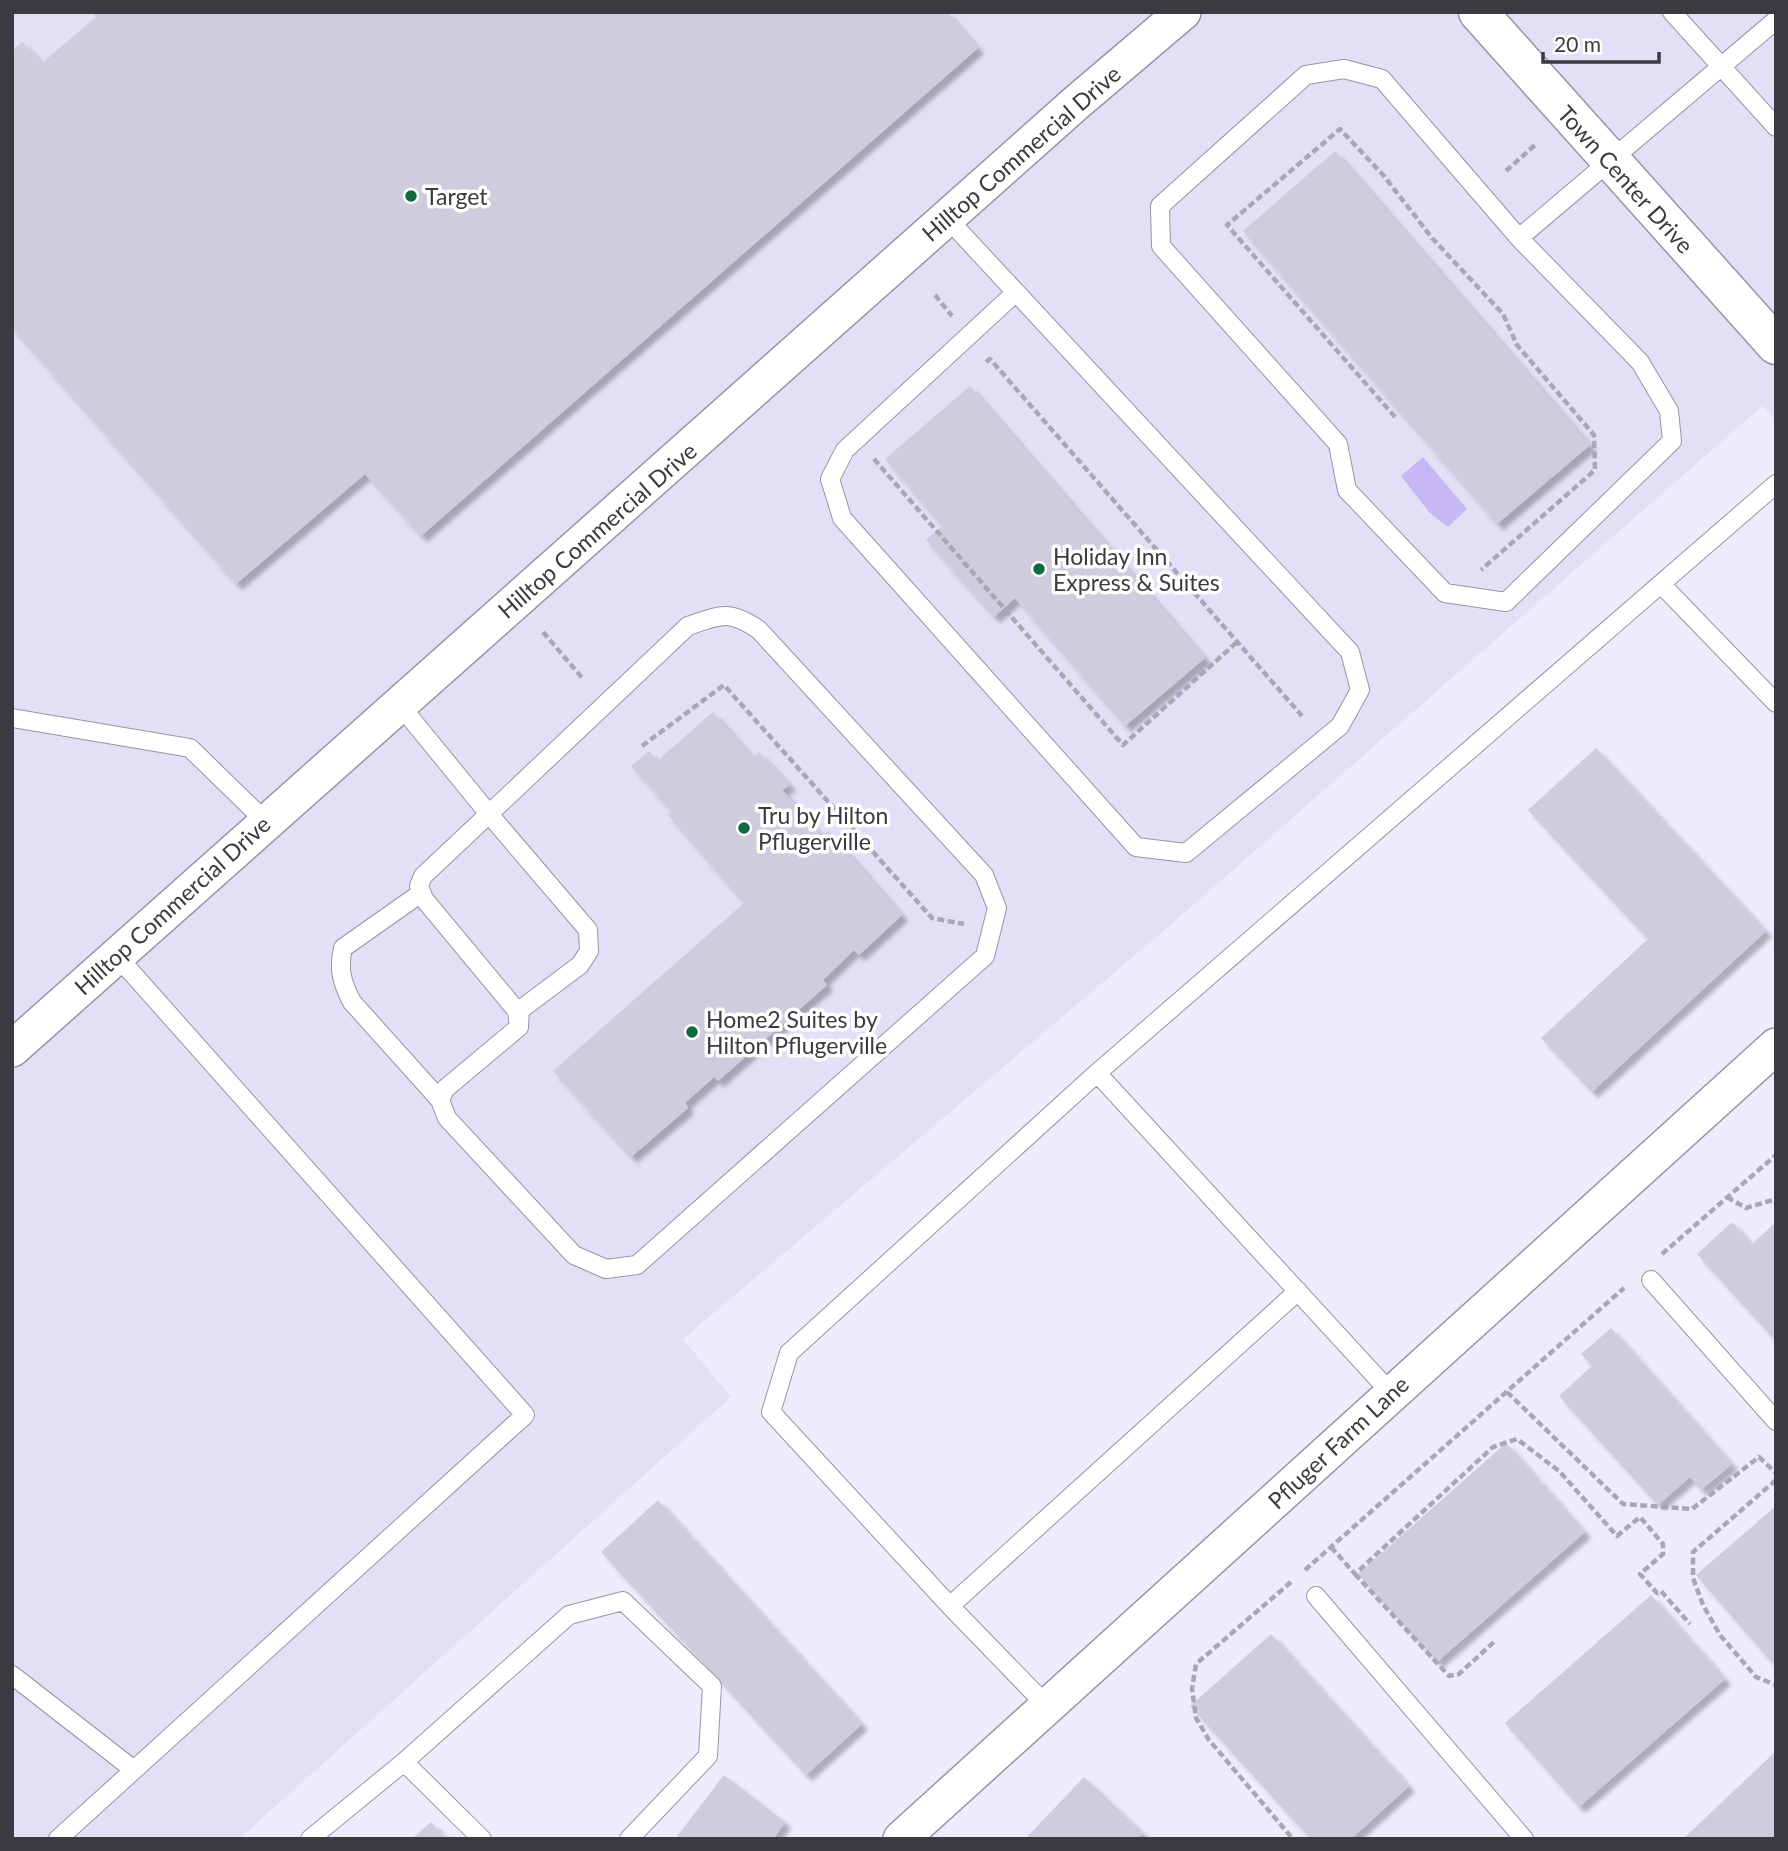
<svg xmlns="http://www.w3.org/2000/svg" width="1788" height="1851" font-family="Lato,sans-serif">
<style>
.built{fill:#e3dff6}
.water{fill:#c5b8f4}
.building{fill:#cfccdd;filter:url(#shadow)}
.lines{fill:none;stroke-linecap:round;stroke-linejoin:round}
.service-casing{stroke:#9795a4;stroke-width:20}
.minor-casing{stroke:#9795a4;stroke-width:38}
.tertiary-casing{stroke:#9795a4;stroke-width:41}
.path{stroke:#aaa7b4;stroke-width:4.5;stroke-dasharray:7 3.5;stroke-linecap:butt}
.service{stroke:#fff;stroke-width:18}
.minor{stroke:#fff;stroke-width:35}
.tertiary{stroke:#fff;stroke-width:38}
.poi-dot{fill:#0e6b3f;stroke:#fff;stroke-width:2.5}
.labels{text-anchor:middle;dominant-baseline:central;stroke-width:7;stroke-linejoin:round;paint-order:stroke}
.street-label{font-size:23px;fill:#3b3a40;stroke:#fff}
.poi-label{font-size:23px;fill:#3b3a40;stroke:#fff;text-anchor:start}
</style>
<defs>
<filter id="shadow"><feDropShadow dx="6" dy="6" stdDeviation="2" flood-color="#0004"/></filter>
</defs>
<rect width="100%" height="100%" fill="#eeebfc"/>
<path class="built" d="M12,12H1776V420L1762,406L1161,933L683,1339L731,1397L239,1839H12Z"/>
<path class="water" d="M1423,457L1467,509L1448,527L1429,512L1401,476Z"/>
<path class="building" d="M92,12H947L978,48L421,536L365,474L236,584L12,328V50L22,42L42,63L96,17Z
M1335,151L1590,445L1497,524L1243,231Z
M970,386L1205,658L1125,726L1015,598L994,617L926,540L942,526L885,459Z
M713,712L753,758L759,752L790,785L782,790L823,836L829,831L902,915L859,955L854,950L823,980L827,985L718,1081L714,1077L685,1103L688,1108L631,1157L553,1071L744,903L668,815L672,811L631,766L649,751L657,761Z
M1596,748L1766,931L1592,1092L1541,1038L1648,939L1528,810Z
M1732,1222L1752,1244L1776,1222V1341L1697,1254Z
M1611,1328L1732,1464L1701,1490L1690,1477L1658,1505L1559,1396L1592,1366L1581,1354Z
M1506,1443L1585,1532L1437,1662L1358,1574Z
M658,1500L862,1724L806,1775L601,1552Z
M1776,1506V1667L1696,1575Z
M1651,1595L1725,1679L1579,1807L1505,1723Z
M1271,1634L1409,1786L1351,1839H1311L1190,1706Z
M1776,1751V1839H1683Z
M724,1775L785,1822L773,1839H675Z
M1084,1777L1143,1833L1137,1839H1025Z
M431,1822L446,1839H412Z"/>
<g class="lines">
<g class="service-casing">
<path id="service" d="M1672,12L1776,127
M947,218L1350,652L1360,690L1340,726L1186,853L1136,847L842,518L830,479L845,450L1016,292
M1519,238L1640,362L1669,411L1672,441L1506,602L1445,593L1347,490L1338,444L1161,246L1160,206L1306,75L1344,69L1382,79L1519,238L1776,20
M1661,584L1776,703
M399,704L489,814L423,876L419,886L424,899L517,1011L519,1027L445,1089L440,1100L447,1118L574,1255L606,1269L637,1265L985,956L997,908L984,875L759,630C729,609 720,615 688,626L489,814L588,930L589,951L580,965L520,1010L519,1027
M12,718L190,748L265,821
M421,893L343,948C338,969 342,983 352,1002L440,1100
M1097,1073L1391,1393
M1651,1280L1776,1421
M1298,1291L950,1606L771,1412L789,1353L1097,1073L1776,484
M1316,1596L1524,1839
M950,1606L1048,1707
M12,1675L134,1770
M404,1762L482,1839
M58,1839L525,1415L116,955
M310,1839L404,1762L569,1615L623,1601L712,1686L708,1756L629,1839"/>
</g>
<g class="minor-casing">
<path id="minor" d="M12,1049L1076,103L1183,12
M901,1839L1776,1046"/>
</g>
<g class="tertiary-casing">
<path id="tertiary" d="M1478,12L1776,345"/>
</g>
<path class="path" d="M1506,171L1535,145
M935,295L952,316
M986,362L990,359L1302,716
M1395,417L1227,225L1340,129L1384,176L1432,238L1503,314L1517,345L1594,435L1595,470L1481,570
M874,459L1123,745L1237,642
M543,632L584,680
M642,746L724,685L932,918L964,924
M1727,1197L1746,1208L1776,1199
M1662,1254L1776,1155
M1507,1392L1623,1504L1692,1509L1759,1457L1776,1473
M1776,1480L1693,1552V1578L1703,1605L1720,1635L1756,1677L1776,1685
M1331,1547L1355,1574L1493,1447L1517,1439L1559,1471L1617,1536L1640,1517L1663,1544V1554L1640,1574L1657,1593L1661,1591L1690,1624
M1305,1570L1624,1288
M1355,1574L1449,1676L1459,1674L1495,1641
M1291,1582L1196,1664L1192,1689L1196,1718L1209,1740L1293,1839"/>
<use href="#service" class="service"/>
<use href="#minor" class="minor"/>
<use href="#tertiary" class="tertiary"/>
</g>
<g class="poi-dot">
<circle cx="411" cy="196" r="7"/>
<circle cx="1039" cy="569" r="7"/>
<circle cx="744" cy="828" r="7"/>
<circle cx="692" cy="1032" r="7"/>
</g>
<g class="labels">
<g class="street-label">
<text transform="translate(1021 153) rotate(-41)">Hilltop Commercial Drive</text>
<text transform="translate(1626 179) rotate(48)">Town Center Drive</text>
<text transform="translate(597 530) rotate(-41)">Hilltop Commercial Drive</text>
<text transform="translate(172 905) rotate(-42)">Hilltop Commercial Drive</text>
<text transform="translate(1338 1442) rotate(-43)">Pfluger Farm Lane</text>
</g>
<g class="poi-label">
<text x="425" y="196">Target</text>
<text x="1053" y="556">Holiday Inn<tspan x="1053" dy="26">Express &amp; Suites</tspan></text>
<text x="758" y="815">Tru by Hilton<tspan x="758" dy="26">Pflugerville</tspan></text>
<text x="706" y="1019">Home2 Suites by<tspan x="706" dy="26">Hilton Pflugerville</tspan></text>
</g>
</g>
<rect width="1788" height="1851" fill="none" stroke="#3b3a40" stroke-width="28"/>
<path d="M1543 52v10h116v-10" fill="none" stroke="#3b3a40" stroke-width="3.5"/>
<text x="1554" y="52" font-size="21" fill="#3b3a40" stroke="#ffffff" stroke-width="5" paint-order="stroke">20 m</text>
</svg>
